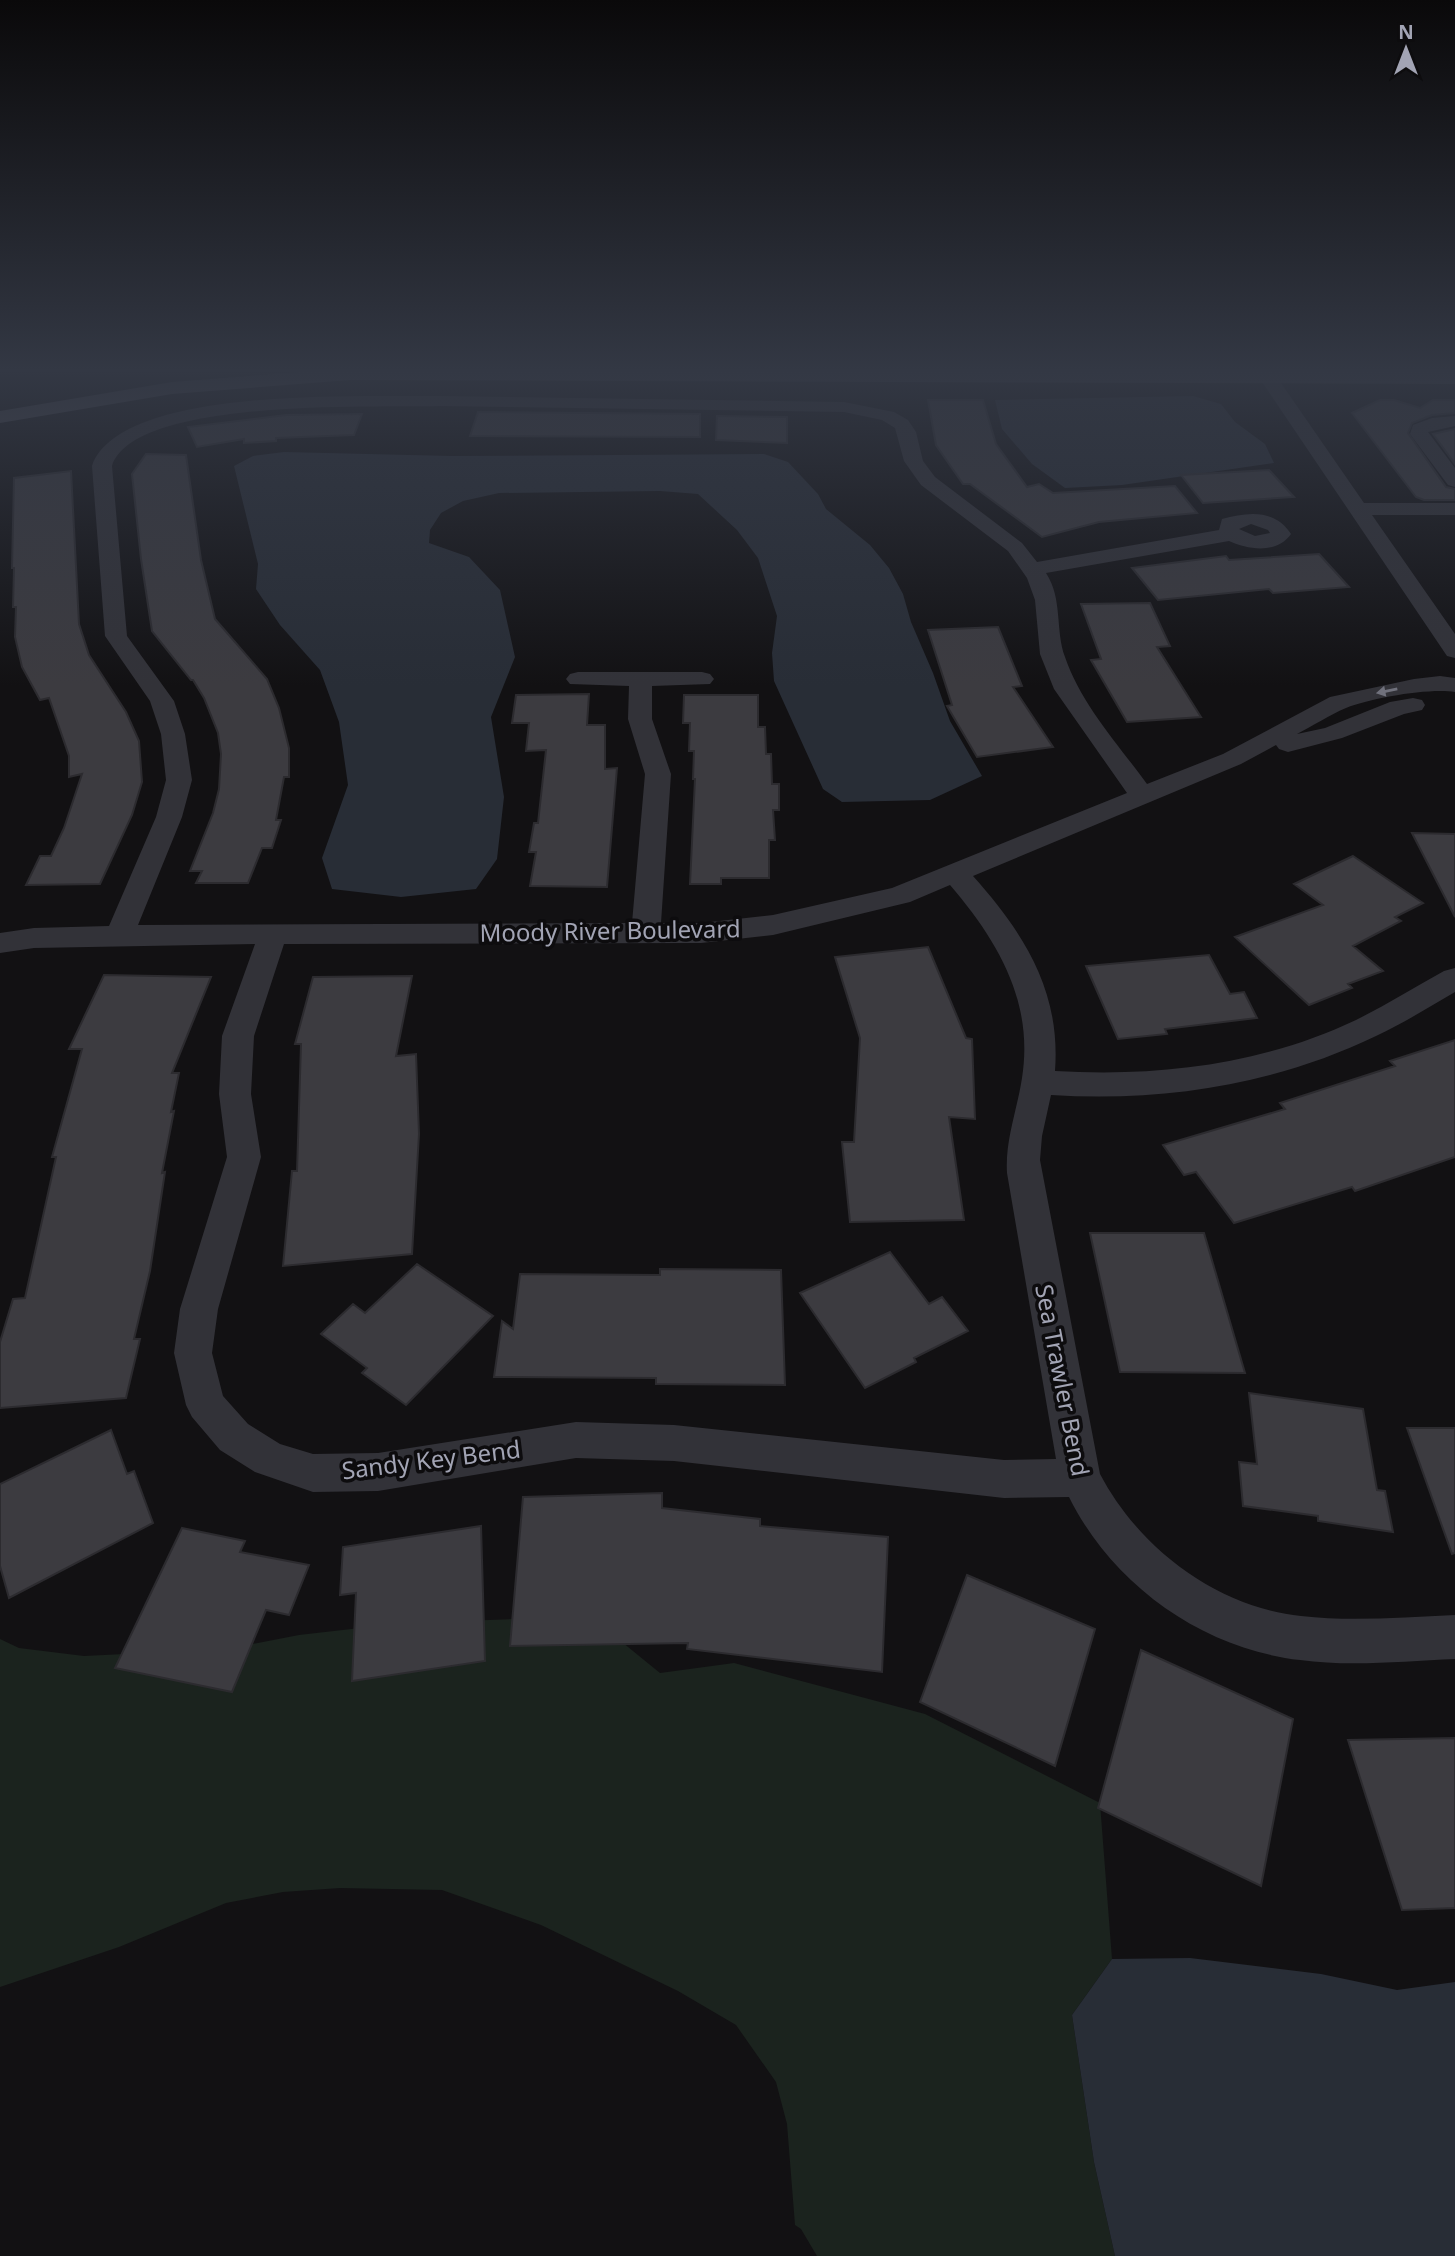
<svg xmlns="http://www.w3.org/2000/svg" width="1455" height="2256" font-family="'Noto Sans',sans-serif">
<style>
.green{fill:#1b231e}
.water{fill:#282d36}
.building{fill:#3c3b40;stroke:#2c2b2f;stroke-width:2}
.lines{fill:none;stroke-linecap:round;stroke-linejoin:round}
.minor{fill:#323238;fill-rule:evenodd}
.major{fill:#4e4e57;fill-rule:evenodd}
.oneway{fill:#70717c}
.labels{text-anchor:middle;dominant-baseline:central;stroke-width:7;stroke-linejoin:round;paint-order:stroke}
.street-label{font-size:24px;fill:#a2a4b4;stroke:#0d0c0e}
</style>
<rect width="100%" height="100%" fill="#121113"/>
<path class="green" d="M514,1619L617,1638L660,1673L734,1663L925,1714L1100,1803L1112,1959L1072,2015L1094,2162L1115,2256H817L801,2229L795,2225L787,2124L776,2082L736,2025L678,1991L541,1925L442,1890L340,1888L283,1892L226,1903L119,1947L0,1987V1639L19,1648L84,1656L226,1649L299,1635L404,1623Z"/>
<path class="water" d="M1193,396L1221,404L1235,422L1265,444L1274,463L1122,485L1065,488L1032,464L1002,429L995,400Z
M284,452L452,456L764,454L788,462L818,494L826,509L870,545L889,568L903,594L911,622L933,673L950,721L982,776L930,800L842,802L823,789L774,681L772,653L777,616L758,558L737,530L698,494L660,491L499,493L463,501L441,513L430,530L429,543L469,557L500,590L515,657L491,717L504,797L497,859L476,889L401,897L332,889L322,858L348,785L339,722L320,670L280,625L256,589L258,564L234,466L253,456Z
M1190,1958L1321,1974L1397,1990L1455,1982V2256H1115L1094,2162L1072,2015L1112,1959Z"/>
<path class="building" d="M928,400H983L996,444L1027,487L1039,484L1053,493L1175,486L1197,513L1099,522L1042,537L970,484H963L936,445Z
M1380,400H1394L1420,408L1433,400H1455V413L1432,415L1412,423L1408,433L1446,487L1455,489V500H1424L1416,497L1352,413Z
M478,412L700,414V437L470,436Z
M362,414L354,435L276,438V441L244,443V439L197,447L188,427L286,415Z
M717,416L787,417V443L716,440Z
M1455,429V464L1433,434Z
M146,454L186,455L201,560L215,619L267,679L279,708L289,748V777H284L276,820H281L272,848H262L248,883H196L202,871H190L213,813L219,789L221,754L218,733L204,698L193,680H191L152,631L141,559L132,474Z
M1269,470L1294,497L1203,503L1181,475Z
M71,471L79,624L89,655L126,712L139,741L142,782L132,815L100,884L26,885L40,856H51L64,828L82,774L69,777V756L49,698L40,700L22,667L15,637L16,607H13L14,568H12L14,478Z
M1319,554L1349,587L1273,593L1269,589L1158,600L1132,568L1226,556L1229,560Z
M1150,603L1170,646L1157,647L1201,717L1127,722L1091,660L1101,659L1081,604Z
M998,627L1022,686L1013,687L1053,747L977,757L947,706L952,705L928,630Z
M589,694L587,725H605V769L617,768L607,887L530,886L536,852H529L534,823H538L546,750L526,751L529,723H512L516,695Z
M684,695H758V727H765L766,754H771L772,784H779V810H773L775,840H769V878H721V884H690L695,779H693L694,751H689L690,723H683Z
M1412,833L1455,834V917Z
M1353,856L1423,903L1395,917L1401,921L1353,946L1383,971L1348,984L1352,988L1309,1005L1235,937L1323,905L1294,884Z
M928,947L966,1038L972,1039L975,1119L949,1117L964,1220L850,1222L842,1142H854L860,1038L835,957Z
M1209,955L1230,994L1244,992L1257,1018L1165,1029L1167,1034L1118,1039L1086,966Z
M104,975L211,977L172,1073H179L171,1112L174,1111L162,1173L165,1172L150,1271L134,1339H140L126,1398L0,1408V1342L13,1299L25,1298L56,1157H52L82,1049H69Z
M412,976L396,1056L416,1054L419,1134L412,1254L283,1266L292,1171H297L301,1044H295L313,977Z
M1455,1040V1157L1355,1191L1352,1187L1234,1223L1196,1172L1184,1175L1163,1145L1285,1109L1280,1103L1395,1066L1390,1061Z
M1090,1233H1204L1245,1373L1120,1372Z
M890,1252L929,1304L942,1297L968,1331L914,1358L916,1362L865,1388L800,1293Z
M417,1264L493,1316L406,1405L362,1373L367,1368L321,1334L353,1304L365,1313Z
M660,1269L781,1270L785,1385L656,1384V1378L494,1377L502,1321L513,1329L520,1274L660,1275Z
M1249,1393L1363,1409L1377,1490L1385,1491L1393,1532L1318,1521V1516L1243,1506L1239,1462L1257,1464Z
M1407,1428H1455V1553L1452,1554Z
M111,1430L127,1474L134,1471L153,1523L9,1598L0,1566V1484Z
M662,1493V1508L760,1519V1526L888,1537L882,1672L687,1649L688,1643L510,1646L523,1497Z
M481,1526L485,1661L352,1681L356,1593L340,1595L343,1547Z
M182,1528L245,1541L240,1552L309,1565L289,1615L266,1610L232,1692L115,1668Z
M967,1575L1095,1629L1055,1766L920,1702Z
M1141,1650L1293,1719L1261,1886L1098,1808Z
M1455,1738V1908L1402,1910L1348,1740Z"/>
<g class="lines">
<path class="minor" d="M1254,370H1272L1364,503H1455V515H1372L1455,634V658L1447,656Z
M440,396L844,402L894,412L908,420L916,432L923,461L935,477L1022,543L1037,562L1219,530L1222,519C1248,512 1275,509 1291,534C1277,554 1249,550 1229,541L1046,573C1063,599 1055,630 1065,657C1081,704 1118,744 1147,784L1223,754L1330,697L1414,679L1440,676L1455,678V692C1428,688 1372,698 1346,708C1329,715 1313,726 1297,734L1325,728L1390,702L1413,698L1422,700L1425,705L1422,710L1404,714L1342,738L1288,752L1279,749L1276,745L1241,764L973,876C1024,933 1061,991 1055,1071C1158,1077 1261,1065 1356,1020C1386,1005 1415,987 1444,971L1455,968V992C1429,1007 1404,1023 1376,1036C1274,1085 1164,1102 1051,1095L1042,1136L1040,1160L1100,1474C1139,1548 1216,1607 1301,1616C1352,1622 1404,1617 1455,1615V1659C1404,1661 1351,1667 1300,1660C1202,1649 1112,1584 1069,1497L1004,1498L674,1461L576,1458L378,1491L313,1492L255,1472L220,1450L192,1417L186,1405L174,1353L180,1309L227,1157L219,1094L222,1036L255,944L34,948L0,953V933L34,928L109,926L156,817L166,780L161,734L150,701L105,636L92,466C120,385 367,397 440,396ZM440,406L844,412L882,420L895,428L904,461L921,485L1008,551L1027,578L1035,600L1040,654L1054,689L1127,793L892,888L773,915L701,923H661L671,774L652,719V686L710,684L714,679L710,674L702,672H578L570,674L566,679L570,684L629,686L628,719L645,774L632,923L138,925L182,817L192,780L185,734L174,701L127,636L112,466C134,397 377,408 440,406ZM1251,524L1268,530L1270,533L1255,536L1239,529ZM950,885C998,941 1034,1002 1022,1078C1017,1111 1005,1140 1007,1173L1056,1459L1004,1460L674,1425L576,1422L378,1453L313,1454L280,1444L248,1424L223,1396L212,1353L218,1309L261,1157L251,1094L254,1036L284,944L701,943L773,935L910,902Z
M1455,416V426L1428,432L1455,468V487L1448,485L1410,434L1413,425L1432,418Z"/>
<path class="major" d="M325,370L1455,372V384L350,380L172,394L0,423V411L172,382Z"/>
</g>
<defs><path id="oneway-solid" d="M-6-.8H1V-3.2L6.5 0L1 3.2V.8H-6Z" transform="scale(1.75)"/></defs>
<use class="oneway" href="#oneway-solid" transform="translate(1387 691) rotate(169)"/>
<linearGradient id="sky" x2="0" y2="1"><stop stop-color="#0a090a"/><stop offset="0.54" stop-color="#333844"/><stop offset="1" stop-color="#333844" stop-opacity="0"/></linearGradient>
<rect width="1455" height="686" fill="url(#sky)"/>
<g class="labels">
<g class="street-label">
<text transform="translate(610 930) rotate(-1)">Moody River Boulevard</text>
<text transform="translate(1063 1380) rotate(79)">Sea Trawler Bend</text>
<text transform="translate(431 1459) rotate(-7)">Sandy Key Bend</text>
</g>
</g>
<g transform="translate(1406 49)" stroke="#0d0c0e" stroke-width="5" paint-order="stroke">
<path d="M0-5L12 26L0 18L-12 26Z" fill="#a2a4b4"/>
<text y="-10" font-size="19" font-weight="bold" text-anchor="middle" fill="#a2a4b4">N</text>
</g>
</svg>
